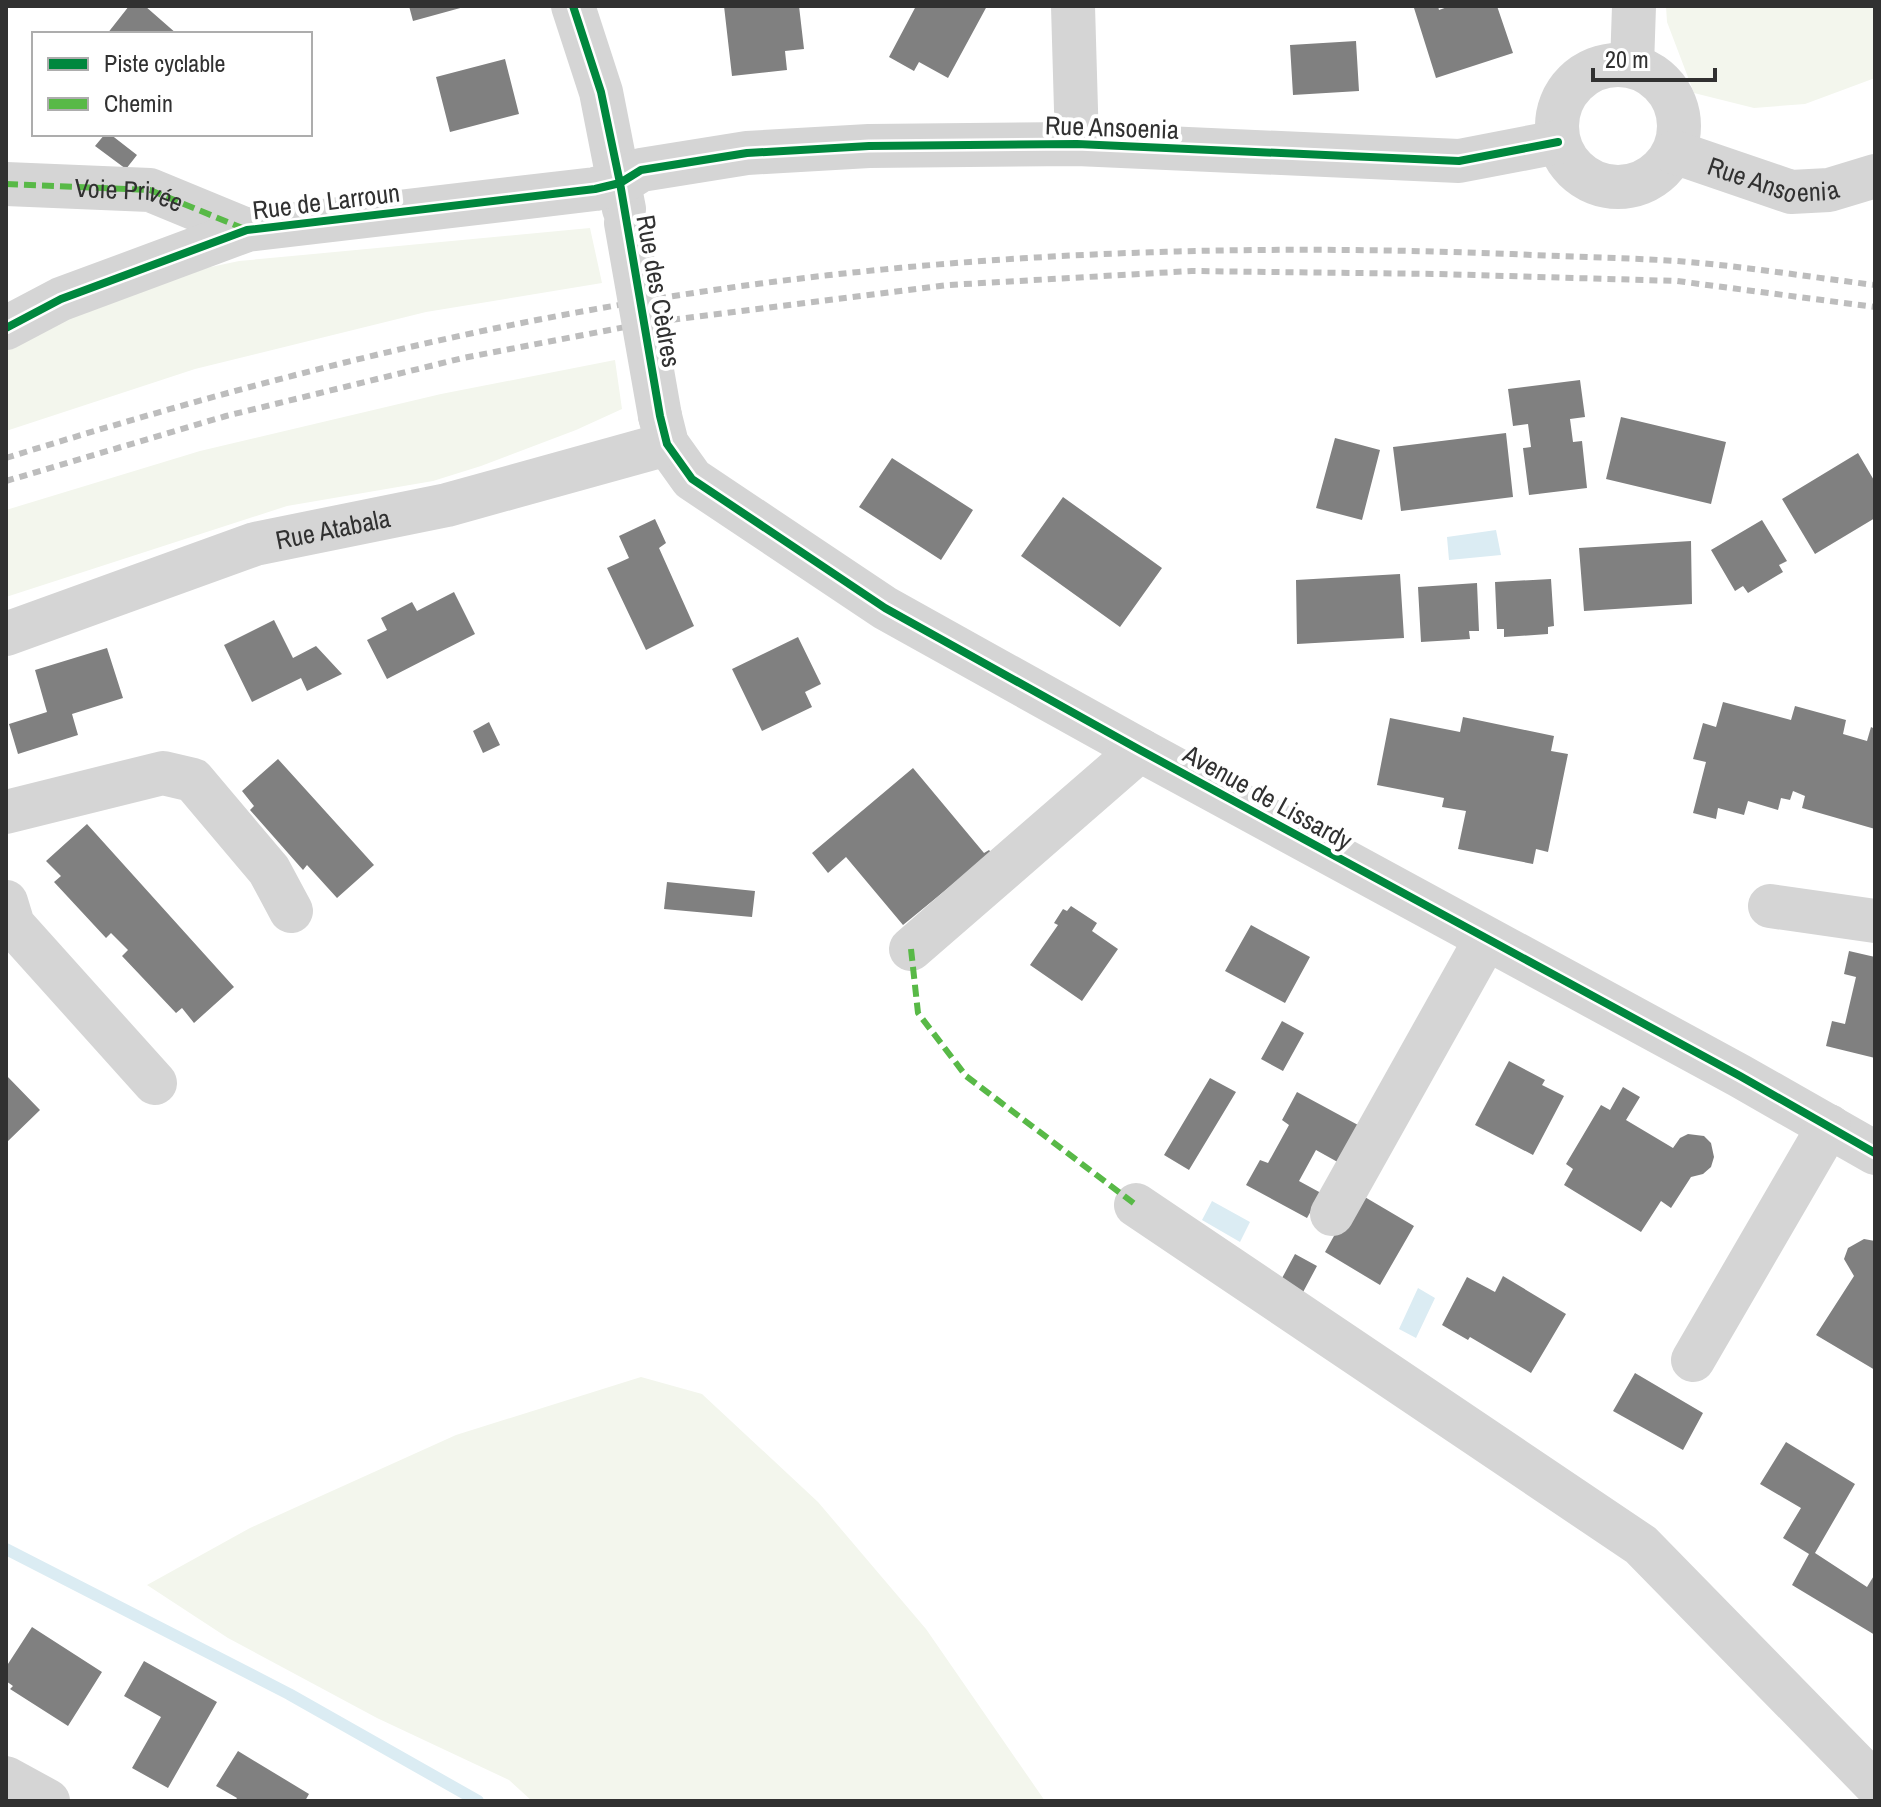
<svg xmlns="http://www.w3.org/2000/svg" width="1881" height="1807" font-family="'Archivo Narrow',sans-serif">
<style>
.green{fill:#f3f6ed}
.water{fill:#dbecf3}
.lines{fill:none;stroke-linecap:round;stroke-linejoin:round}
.stream{stroke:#dbecf3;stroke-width:12}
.building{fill:#808080}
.minor{stroke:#d5d5d5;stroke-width:44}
.rail{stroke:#bdbdbd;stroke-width:6;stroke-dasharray:8 6;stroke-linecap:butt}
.minor-bridge{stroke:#d5d5d5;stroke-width:44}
.quiet{stroke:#58b947;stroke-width:6;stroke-dasharray:12 6;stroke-linecap:butt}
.cycleway-casing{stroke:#fff;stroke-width:13}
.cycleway{stroke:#00873e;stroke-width:8}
.labels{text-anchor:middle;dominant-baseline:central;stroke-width:8;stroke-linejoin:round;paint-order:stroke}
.street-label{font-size:26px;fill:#313131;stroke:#fff}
</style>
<rect width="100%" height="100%" fill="#fff"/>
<path class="green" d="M1666,6H1875V78L1805,104L1754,108L1694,93L1667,22Z
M590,228L602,283L426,312L195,369L6,431V328L61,299L239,261Z
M615,360L622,409L576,430L481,466L433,481L287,506L6,597V510L200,451L441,394Z
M641,1377L702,1394L818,1502L926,1629L1045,1801H532L509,1780L377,1718L228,1638L147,1585L250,1528L456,1435Z"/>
<path class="water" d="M1496,530L1501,555L1449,560L1447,537Z
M1212,1201L1250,1222L1240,1242L1202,1220Z
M1418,1288L1435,1298L1416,1338L1399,1329Z"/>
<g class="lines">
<path class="stream" d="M6,1549L289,1694L478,1801"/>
</g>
<path class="building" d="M129,6H145L177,34H107Z
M409,6H464V7L413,21Z
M724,6H799L804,49L785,51L787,70L732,76Z
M916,6H987L948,78L919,62L914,71L889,57Z
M1422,6H1438L1439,10L1450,6H1497L1513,53L1436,78L1414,8Z
M1356,41L1359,91L1293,95L1290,45Z
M505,59L519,114L450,132L436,77Z
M105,134H110L137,155L126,169L95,146Z
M1580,380L1585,417L1570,419L1573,442L1582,441L1587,488L1529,495L1523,448L1531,447L1528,424L1513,426L1508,389Z
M1621,417L1726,442L1711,504L1606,479Z
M1506,433L1513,497L1401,511L1393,447Z
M1335,438L1380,450L1362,520L1316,508Z
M1858,453L1875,482V518L1815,554L1782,499Z
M892,458L973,510L941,560L859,507Z
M1063,497L1162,568L1120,627L1021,556Z
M655,519L666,543L659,548L694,626L646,650L607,568L629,558L619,536Z
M1762,520L1787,561L1779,565L1783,572L1748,593L1743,586L1735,591L1711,550Z
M1691,541L1692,604L1584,611L1579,548Z
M1400,574L1404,638L1297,644L1296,580Z
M1551,579L1554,626L1548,627V634L1504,637V629H1497L1495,582Z
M1477,583L1479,631H1469L1470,639L1421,642L1418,587Z
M454,592L475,634L387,679L367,640L387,630L381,618L412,602L417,611Z
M274,620L293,658L316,646L342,674L307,691L301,678L252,702L224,645Z
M798,637L821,684L805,692L812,707L762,731L732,669Z
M107,648L123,698L72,714L78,735L18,754L9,724L47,712L35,670Z
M1723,702L1791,720L1795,706L1846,720L1843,734L1867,741L1871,727L1875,729V829L1802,808L1805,796L1793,791L1790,800L1781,798L1778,810L1748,801L1744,815L1718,808L1716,819L1693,813L1706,762L1693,759L1703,723L1716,727Z
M1463,717L1554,736L1551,751L1568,754L1548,852L1536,849L1533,864L1458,849L1466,811L1442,807L1444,798L1377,785L1390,718L1460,732Z
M489,722L500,745L483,753L473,731Z
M278,759L374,865L337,898L307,865L303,870L250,810L254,806L242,791Z
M913,768L984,853L989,850L995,857L985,858L903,925L846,857L828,873L812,853Z
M87,824L234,987L194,1023L182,1008L176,1013L122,956L128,950L111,933L106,938L54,882L61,876L46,861Z
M667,882L755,891L752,917L664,909Z
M1071,906L1097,923L1092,931L1118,949L1082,1001L1030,965L1058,925L1054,923L1063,909L1067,911Z
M1251,925L1310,957L1285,1003L1225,971Z
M1849,951L1875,957V1058L1826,1046L1832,1021L1845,1024L1856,977L1844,974Z
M1282,1021L1304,1033L1283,1071L1261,1059Z
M1509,1061L1545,1080L1542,1085L1564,1096L1533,1155L1475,1125Z
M6,1075L40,1110L6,1143Z
M1210,1078L1236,1092L1189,1170L1164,1155Z
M1623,1087L1640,1097L1626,1120L1673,1148L1680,1138L1688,1134L1704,1136L1711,1143L1714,1157L1711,1167L1703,1174L1691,1177L1671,1208L1661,1201L1641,1232L1564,1185L1573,1169L1566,1164L1601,1105L1610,1110Z
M1297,1092L1358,1125L1343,1165L1316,1150L1299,1181L1321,1193L1307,1218L1246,1185L1260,1160L1268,1163L1289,1125L1282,1120Z
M1358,1193L1414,1226L1380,1285L1325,1252Z
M1864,1239L1875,1241V1370L1816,1335L1854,1276L1844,1259L1848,1248Z
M1295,1254L1317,1266L1294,1309L1274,1293Z
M1503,1276L1566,1314L1531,1373L1470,1337L1468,1340L1442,1325L1467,1277L1495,1292Z
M1635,1373L1703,1413L1683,1450L1613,1411Z
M1786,1442L1855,1484L1815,1553L1867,1587L1875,1574V1635L1792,1585L1809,1554L1783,1538L1801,1508L1760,1484Z
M32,1627L102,1672L68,1726L10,1689L13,1686L6,1681V1667Z
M144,1661L217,1702L168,1788L132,1768L161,1717L124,1696Z
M238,1751L309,1794L305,1801H235L237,1798L216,1786Z"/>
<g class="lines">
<g class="minor">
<path d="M573,6L601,92L624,209"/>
<path d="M1073,6L1077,144"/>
<circle cx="1618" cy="126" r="61"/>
<path d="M1632,66L1634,6"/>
<path id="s1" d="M1674,152L1791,192L1829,190L1875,176"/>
<path d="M6,184L150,190L247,230"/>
<path d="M6,328L61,299L247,230L595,189L620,183L641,170L747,153L869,146L1077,144L1459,161L1558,142"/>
<path d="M660,416L667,444L692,479L885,608L1140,750L1740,1076L1875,1153"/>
<path id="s2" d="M6,634L255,544L447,505L667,444"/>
<path d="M6,812L163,773L193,780L269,870L291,911"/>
<path d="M6,902L13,925L155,1083"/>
<path d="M1770,906L1875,921"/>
<path d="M911,949L1140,750"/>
<path d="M1136,1205L1641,1545L1875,1784"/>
<path d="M1332,1214L1486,939"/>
<path d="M1693,1360L1829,1126"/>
<path d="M6,1778L48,1801"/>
</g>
<path class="rail" d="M6,458C215,393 427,336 643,301C937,252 1237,242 1534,255C1582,257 1629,258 1677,261C1743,266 1809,277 1875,285
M6,481L226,416L463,358L646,323L948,285L1192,271L1439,274L1677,281L1875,307"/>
<path class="minor-bridge" d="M626,223L660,416"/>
<g class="quiet">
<path id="s3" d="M6,184L150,190L247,230"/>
<path d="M911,949L918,1013L966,1076L1136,1205"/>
</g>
<g class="cycleway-casing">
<path id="cycleway" d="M573,6L601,92L620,183L660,416L667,444L692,479L885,608L1140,750L1740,1076L1875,1153
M6,328L61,299L247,230L595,189L620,183L641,170L747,153L869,146L1077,144L1459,161L1558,142"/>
</g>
<use href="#cycleway" class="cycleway"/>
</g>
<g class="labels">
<g class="street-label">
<text transform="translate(1112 127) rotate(2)">Rue Ansoenia</text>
<text stroke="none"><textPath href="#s1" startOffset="104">Rue Ansoenia</textPath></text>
<text stroke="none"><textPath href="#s3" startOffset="124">Voie Privée</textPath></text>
<text transform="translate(326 201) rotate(-7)">Rue de Larroun</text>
<text transform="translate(659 291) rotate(80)">Rue des Cèdres</text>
<text stroke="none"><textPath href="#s2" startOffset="344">Rue Atabala</textPath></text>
<text transform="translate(1268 797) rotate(29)">Avenue de Lissardy</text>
</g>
</g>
<rect width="1881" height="1807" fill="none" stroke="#313131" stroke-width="16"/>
<rect x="32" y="32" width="280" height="104" fill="#ffffff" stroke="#adadad" stroke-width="2"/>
<rect x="48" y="58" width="40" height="12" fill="#00873e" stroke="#adadad" stroke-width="2"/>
<text x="104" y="72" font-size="24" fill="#313131">Piste cyclable</text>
<rect x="48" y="98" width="40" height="12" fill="#58b947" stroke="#adadad" stroke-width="2"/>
<text x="104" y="112" font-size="24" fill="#313131">Chemin</text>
<path d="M1593 68v12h122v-12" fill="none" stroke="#313131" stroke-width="4"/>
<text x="1605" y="68" font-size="24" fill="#313131" stroke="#ffffff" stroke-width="6" paint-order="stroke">20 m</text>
</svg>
